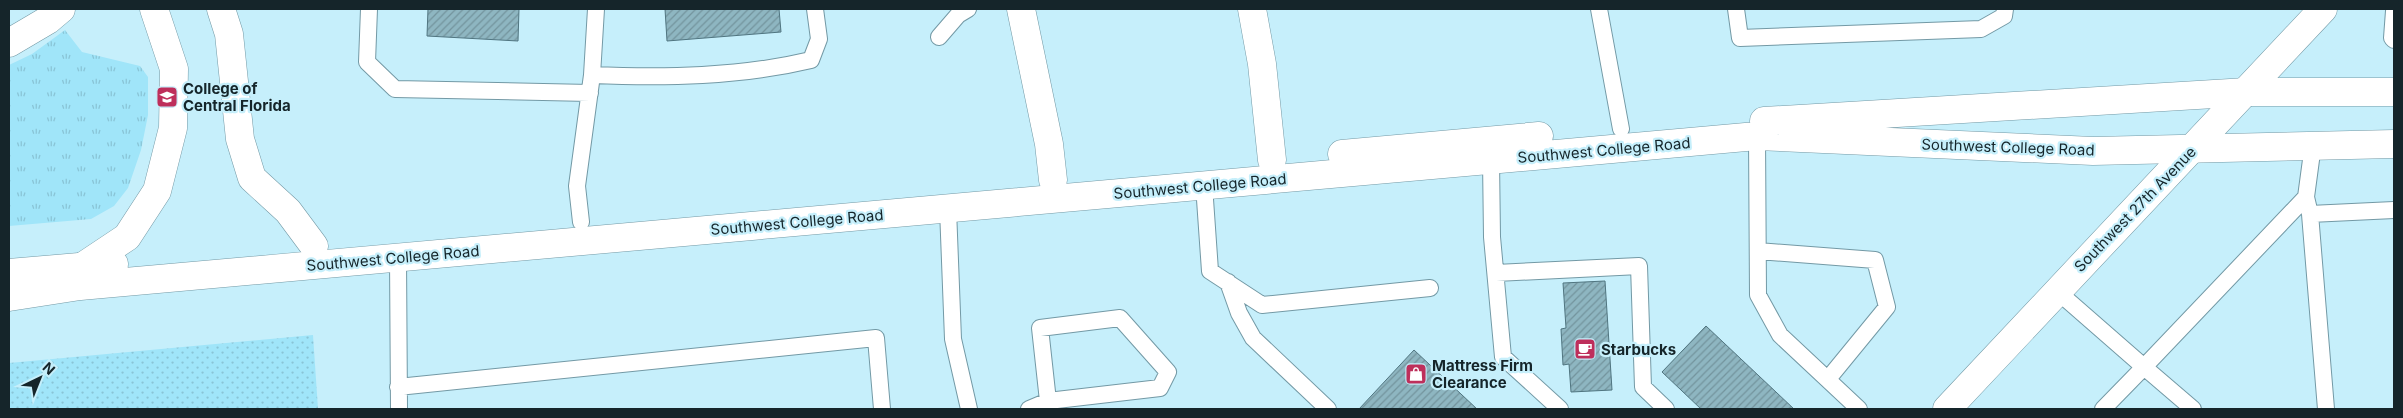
<svg xmlns="http://www.w3.org/2000/svg" width="2403" height="418" font-family="Inter,sans-serif">
<style>
.grass{fill:url(#grass-dots)}
.park{fill:url(#park-tufts)}
.building{fill:url(#building-hatch);stroke:#507580}
.lines{fill:none;stroke-linecap:round;stroke-linejoin:round}
.service-casing{stroke:#7399a5;stroke-width:18}
.minor-casing{stroke:#7399a5;stroke-width:29}
.secondary-casing{stroke:#7399a5;stroke-width:29}
.primary-casing{stroke:#7399a5;stroke-width:29}
.service{stroke:#fff;stroke-width:16}
.minor{stroke:#fff;stroke-width:28}
.secondary{stroke:#fff;stroke-width:28}
.primary{stroke:#fff;stroke-width:28}
.labels{text-anchor:middle;dominant-baseline:central;stroke-width:4.5;stroke-linejoin:round;paint-order:stroke}
.poi-label{font-size:15px;font-weight:bold;fill:#15252a;stroke:#c6effb;text-anchor:start}
.street-label{font-size:15px;fill:#15252a;stroke:#c6effb}
</style>
<defs>
<pattern id="grass-dots" width="8" height="8" patternUnits="userSpaceOnUse" patternTransform="scale(1.25)"><rect width="8" height="8" fill="#a0e5f9"/><path d="M2 2h.1M6 6h.1" fill="none" stroke="#89c4d6" stroke-width="1.8" stroke-linecap="round"/></pattern>
<pattern id="park-tufts" width="24" height="20" patternUnits="userSpaceOnUse" patternTransform="scale(1.25)"><rect width="24" height="20" fill="#a0e5f9"/><path d="M3 7l-1-3M5 7V3M7 7l1-3M15 17l-1-3M17 17v-4M19 17l1-3" fill="none" stroke="#89c4d6"/></pattern>
<pattern id="building-hatch" width="6" height="6" patternUnits="userSpaceOnUse" patternTransform="scale(1.25)"><rect width="6" height="6" fill="#8eb6c1"/><path d="M-1 1l2-2M0 6l6-6M5 7l2-2" fill="none" stroke="#73949d"/></pattern>
</defs>
<rect width="100%" height="100%" fill="#c6effb"/>
<path class="grass" d="M313,335L318,409H9V363Z"/>
<path class="park" d="M65,30L82,52L140,66L148,77V115L141,150L128,188L114,206L91,219L9,226V65L32,54Z"/>
<path class="building" d="M428,9H519L518,41L427,36Z
M665,9H779L781,32L667,41Z
M1605,281L1612,390L1571,392L1569,364L1563,365L1561,329L1566,328L1563,283Z
M1706,326L1794,409H1701L1662,372Z
M1414,350L1477,409H1359Z"/>
<g class="lines">
<g class="service-casing">
<path id="service" d="M369,9L367,62L395,89L590,93
M1599,9L1621,129
M1736,9L1740,38L1981,29L2004,16L2005,9
M2394,11L2392,38L2394,40
M939,37L958,15L968,9
M592,75C665,78 740,77 811,60L819,39L815,9
M1757,136L1758,295L1780,335L1859,409
M2313,145L2306,197L2310,214L2326,409
M1491,160L1492,237L1503,357L1560,409
M1204,185L1210,271L1262,305L1430,288
M948,209L953,339L969,409
M2310,214L2394,210
M581,222L577,186L592,75L596,9
M1758,251L1875,260L1887,307L1828,379
M398,258L399,409
M1496,273L1639,266L1643,387L1666,409
M1228,282L1239,313L1253,338L1328,409
M2057,291L2144,367L2103,409
M398,387L876,338L882,409
M1029,409L1048,401L1160,388L1168,372L1120,318L1040,328L1048,401V409
M2193,409L2144,367L2306,197"/>
</g>
<g class="minor-casing">
<path id="minor" d="M221,9L229,34L240,139L252,178L288,211L314,246
M1021,9L1049,144L1053,180
M1252,9L1262,64L1272,160
M9,43L48,20L61,9
M82,267L127,237L157,191L173,128L174,69L154,9"/>
</g>
<g class="secondary-casing">
<path id="secondary" d="M1947,409L2323,9"/>
</g>
<g class="primary-casing">
<path id="primary" d="M1764,121L2247,92H2394
M1342,154L1539,136
M9,273L114,264
M9,297L80,286L1757,136L2093,151L2394,144"/>
</g>
<use href="#service" class="service"/>
<use href="#minor" class="minor"/>
<use href="#secondary" class="secondary"/>
<use href="#primary" class="primary"/>
</g>
<defs>
<g id="university-square" transform="scale(1.125)"><rect x="-9" y="-9" width="18" height="18" rx="4" fill="#be2f5b" stroke="#c6effb"/><path d="M0-5L7-2L0 1L-7-2ZM-4 1L0 2.5L4 1V4Q0 6-4 4Z" fill="#fff"/></g>
<g id="cafe-square" transform="scale(1.125)"><rect x="-9" y="-9" width="18" height="18" rx="4" fill="#be2f5b" stroke="#c6effb"/><path d="M-5.5-4.5H6V0H3Q3 3.5 0 3.5H-2.5Q-5.5 3.5-5.5 0ZM3-3.2v2h1.7v-2ZM-6 4.5H4V6H-6Z" fill="#fff"/></g>
<g id="shop-square" transform="scale(1.125)"><rect x="-9" y="-9" width="18" height="18" rx="4" fill="#be2f5b" stroke="#c6effb"/><path d="M-5-2.5h2.3a2.7 3.5 0 0 1 5.4 0H5L5.5 6h-11ZM-1.5-2.5h3a1.5 2.3 0 0 0-3 0Z" fill="#fff"/></g>
</defs>
<g fill-rule="evenodd">
<use href="#university-square" x="167" y="97"/>
<use href="#cafe-square" x="1585" y="349"/>
<use href="#shop-square" x="1416" y="374"/>
</g>
<g class="labels">
<g class="poi-label">
<text x="183" y="88">College of<tspan x="183" dy="17">Central Florida</tspan></text>
<text x="1601" y="349">Starbucks</text>
<text x="1432" y="365">Mattress Firm<tspan x="1432" dy="17">Clearance</tspan></text>
</g>
<g class="street-label">
<text transform="translate(2008 147) rotate(2)">Southwest College Road</text>
<text transform="translate(1604 150) rotate(-5)">Southwest College Road</text>
<text transform="translate(1200 186) rotate(-5)">Southwest College Road</text>
<text transform="translate(2135 209) rotate(-46)">Southwest 27th Avenue</text>
<text transform="translate(797 222) rotate(-5)">Southwest College Road</text>
<text transform="translate(393 258) rotate(-5)">Southwest College Road</text>
</g>
</g>
<rect width="2403" height="418" fill="none" stroke="#15252a" stroke-width="20"/>
<g transform="translate(40 378) rotate(43)" stroke="#c6effb" stroke-width="4" paint-order="stroke">
<path d="M0-4L9 19L0 12L-9 19Z" fill="#15252a"/>
<text y="-8" font-size="14" font-weight="bold" text-anchor="middle" fill="#15252a">N</text>
</g>
</svg>
